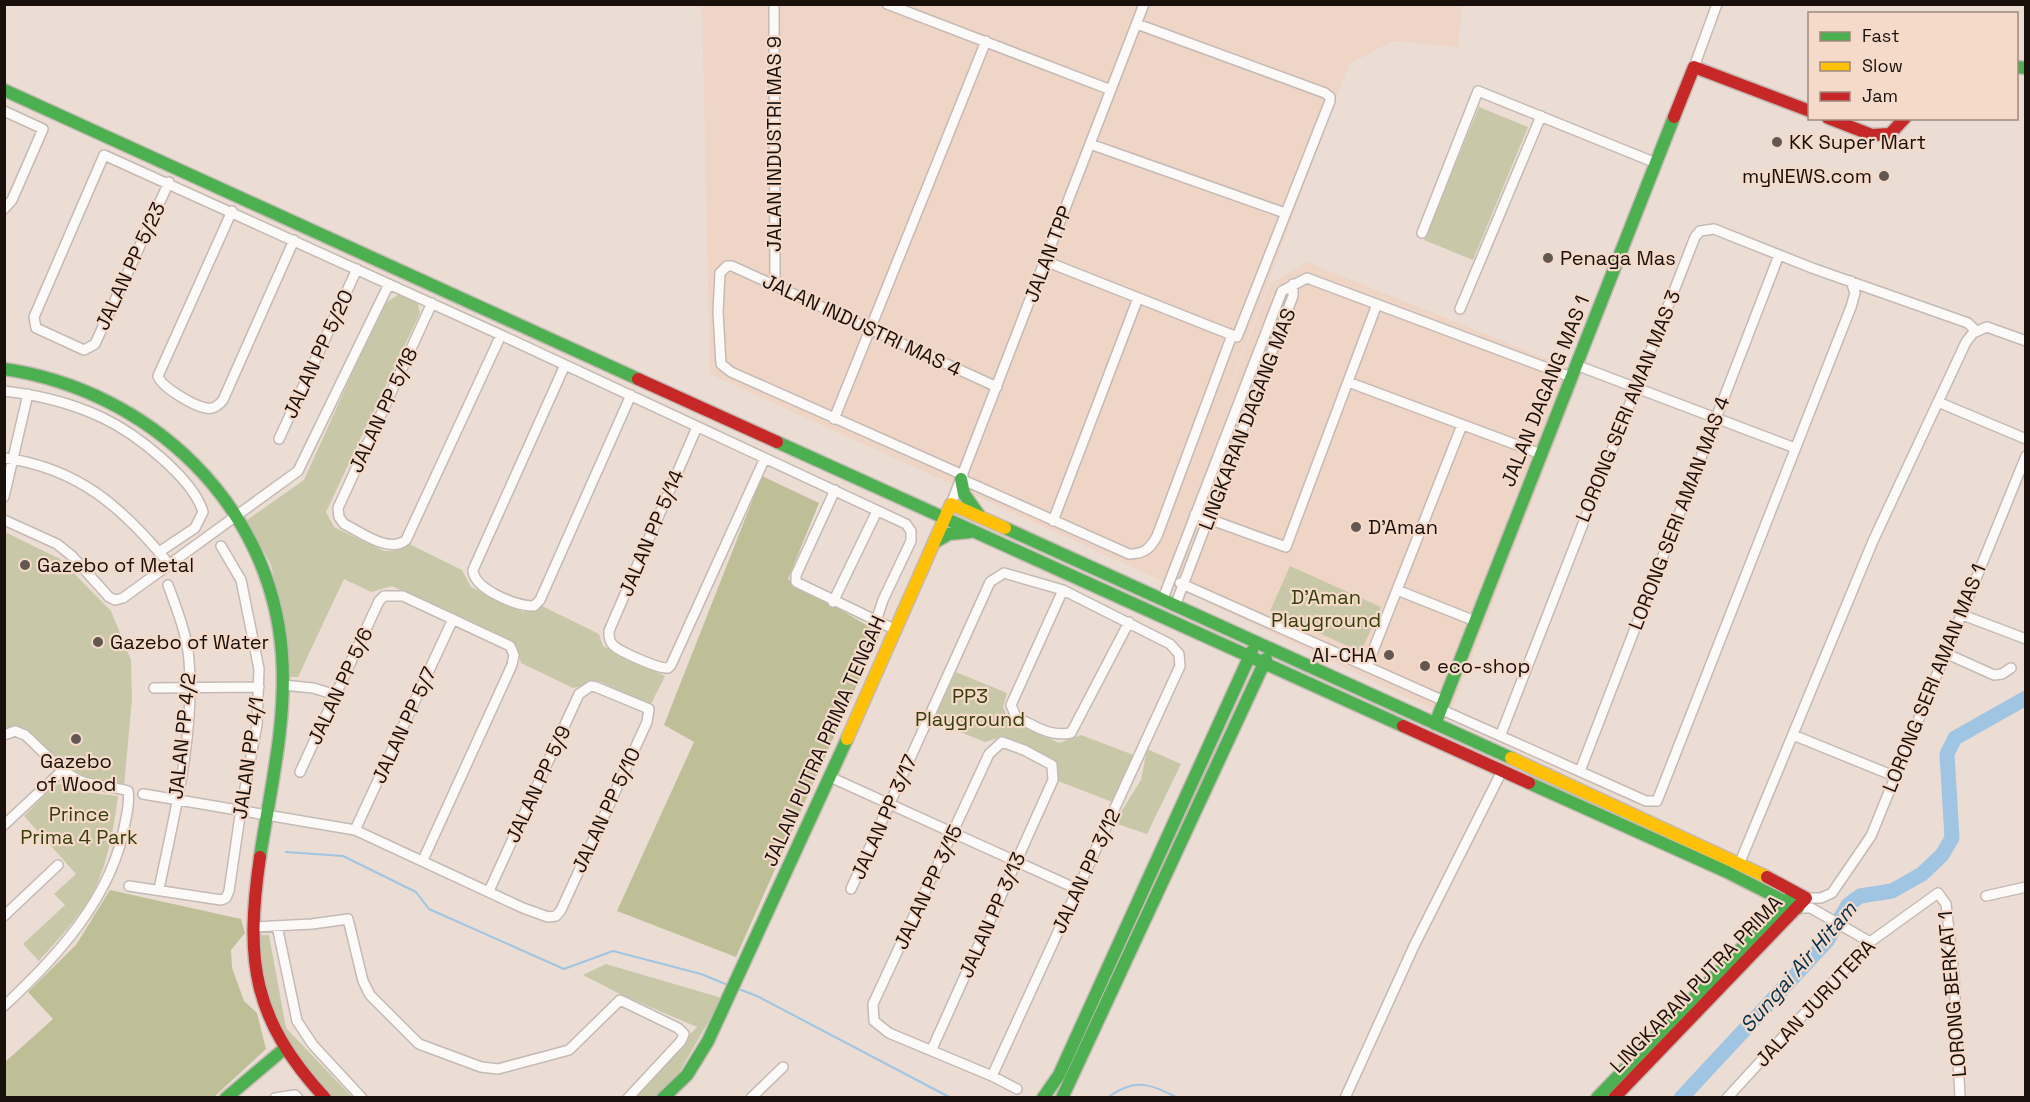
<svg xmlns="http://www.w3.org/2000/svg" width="2030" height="1102" font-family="'Space Grotesk',sans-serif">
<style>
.built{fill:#eed5c6}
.green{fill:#c8c8a9}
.forest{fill:#bebf97}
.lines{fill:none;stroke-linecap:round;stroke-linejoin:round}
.stream{stroke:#9fc5e2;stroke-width:2}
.river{stroke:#9fc5e2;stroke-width:15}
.street-casing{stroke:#c4bab3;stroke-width:12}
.fast-casing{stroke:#c4bab3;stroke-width:15}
.slow-casing{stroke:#c4bab3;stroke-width:15}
.jam-casing{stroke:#c4bab3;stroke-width:15}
.street{stroke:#fcfaf9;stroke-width:9}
.fast{stroke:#4caf50;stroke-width:12}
.slow{stroke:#ffc107;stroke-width:12}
.jam{stroke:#c62828;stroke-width:12}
.poi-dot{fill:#625851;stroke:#f5daca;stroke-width:2}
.labels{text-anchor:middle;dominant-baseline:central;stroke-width:4.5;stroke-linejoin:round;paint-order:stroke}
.poi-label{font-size:20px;fill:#19100b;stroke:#f5daca;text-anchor:start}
.street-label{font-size:20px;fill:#19100b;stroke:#f5daca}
.park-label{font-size:20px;fill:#363e0b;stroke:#f5daca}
.water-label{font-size:21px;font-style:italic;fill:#00314f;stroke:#f5daca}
</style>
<rect width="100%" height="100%" fill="#ebddd4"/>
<path class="built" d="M702,5H1462L1458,47L1393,41L1349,64L1194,483L1270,284L1307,262L1582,373L1449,717L1158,579L710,374Z"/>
<path class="green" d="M1479,107L1528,127L1473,260L1424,240Z
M399,294L418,304L420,313L326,512L334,527L384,551H394L407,543L462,570L471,587L523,612L542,606L599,634L603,646L665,676L650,706L601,682L573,688L521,663L517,646L392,586L371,592L344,579L298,677H288L282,616L271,565L247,520L304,480L383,305Z
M5,532L60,559L111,611L131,660L132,699L124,787L80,779L31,736L5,731Z
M1290,566L1381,607L1361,652L1270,611Z
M956,672L1007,693L1003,707L1009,720L1059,743L1081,735L1139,757L1115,803L1058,781L1054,764L998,738L985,742L933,721Z
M1147,749L1181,764L1147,834L1114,823L1141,780Z
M61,784L83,792L118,796C114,826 109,855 98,882C85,912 60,937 39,961L23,944L65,905L54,894L76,874L24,816L55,785Z
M257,935H269L286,1028L352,1097H330C299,1065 266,1023 258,976C256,963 257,948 257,935Z
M606,964L722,998L672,1085L657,1097H631L697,1027L620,994L583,975Z"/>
<path class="forest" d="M762,476L819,503L788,579L880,633L736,957L617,911L694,742L664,725Z
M110,890L241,919L245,933L231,950L232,968L244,1001L257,1013L266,1049L214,1097H5V1062L53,1019L28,992L76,945Z"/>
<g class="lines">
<path class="stream" d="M286,852L343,856L416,892L429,909L564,969L613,951L701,974L728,985
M736,988L757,996L951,1098
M1107,1098C1135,1077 1150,1084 1178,1098"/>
<path class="river" d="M1681,1098L1827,941L1848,905L1860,896L1892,891L1922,874L1942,855L1952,838L1947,754L1955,738L2026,698"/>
<g class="street-casing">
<path id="street" d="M774,4L775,284
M887,4L1111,90
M1694,67L1717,4
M4,111L43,129L12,200L4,209
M1090,144L1285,213
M169,182L95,344L84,350L36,328L34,317L104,155L501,335L906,524L911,531V541L883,600L876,621
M232,211L158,376C161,387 194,406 206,408C214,410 219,405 223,400L294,240
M1422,233L1478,91L1656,163
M1045,261L1237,337L1330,101V97L1325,93L1137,24
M432,303L338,508L339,517L344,524C361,532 389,554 406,540L501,335
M1460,309L1541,116
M565,365L473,570C474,589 515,606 534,606L540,600L631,395
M1576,365L1795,448
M1348,382L1541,454
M4,391C38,395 72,403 103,418C135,433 193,478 203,512L195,528L159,552
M1938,402L2026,439
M834,419L986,41
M697,427L609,631C609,637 609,641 613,645C620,652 659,669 668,668L671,665L765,458
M279,439L357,269
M4,458C79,468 123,508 169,564
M963,475L731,372L721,364L718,312L720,273L727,266H732L997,387
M961,479L1129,554C1144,554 1150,549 1157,536L1232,335
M835,490L796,575V582L896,630
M4,497L28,394
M951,504L1144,4
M1195,514L1286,547L1377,304
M4,520L57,544L72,556L109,597L115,600L123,598L298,471L389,284
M1053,521L1138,298
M1180,583L1444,701
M1063,590L1011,705L1016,717C1036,726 1048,737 1071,733L1129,622
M1397,590L1475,621
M1162,601L1282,291L1307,278L1571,377
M833,602L877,511
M1175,606L1293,296V284
M1960,614L2026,639
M1945,653L1994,675L2002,674L2011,668
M1367,666L1462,425
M283,685L313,688L336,695
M154,688L259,687
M1440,709L1646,801H1657L1851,307L1855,293L1851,281
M1501,734L1695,237L1700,231L1714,229L1812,268L1968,323L1976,331
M4,735L15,731L25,735C42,750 60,772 81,781C96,787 113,786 128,791C130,802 127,813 125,823C113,896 57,957 4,1006
M1793,735L1894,776
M1580,771L1779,255
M300,772L379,601L384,596H403L510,646L514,655L512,665L423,860
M830,777L1077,889
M143,794L355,830L523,908L548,917L556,916L561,910L647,722L649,709L596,687L591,686L579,694L489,891
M4,825L63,770
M355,830L453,619
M1740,862L1873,541L1966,342L1973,333L1987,327L2026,341
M129,886L221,900L226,898L229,891L241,809L257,725L259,669L241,580L221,546
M159,889C174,816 195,736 189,660C187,634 177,610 168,585
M851,889L990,582L1004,573L1063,590L1170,644L1179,654L1180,666L992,1076
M1986,896L2026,887
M1806,898H1821L1832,893L1871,836L2026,456
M1798,908H1811L1870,942
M4,916L58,865
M277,926L297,1021L313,1045L362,1098
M254,927L312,924L348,919L363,981L370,995L419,1044L481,1067L498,1069L569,1050L620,1000L678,1028L684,1034L681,1041L628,1098
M932,1049L1053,780L1052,765L1024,750L1002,742L989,754L873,1004L874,1021L889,1033L992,1076L1017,1089
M275,1098L295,1095L298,1098
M751,1098L783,1067
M1345,1098L1414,946L1502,771
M1727,1098L1870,942L1938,893L1946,904L1954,976L1960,1098"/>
</g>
<g class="fast-casing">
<path id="fast" d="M2016,67L2026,68
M4,90L638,379
M4,369C149,390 271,504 282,654C287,723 270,790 260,857
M777,442L1403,726
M961,479L964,494L979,515
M1005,528L1511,758
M935,542L949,534L970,532
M1435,724L1674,117
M1529,783L1727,872L1798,908
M226,1098L284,1049
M663,1098L687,1075L708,1041L847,739
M1043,1098L1059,1075L1252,651
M1062,1098L1266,659
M1597,1098L1791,897"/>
</g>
<g class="slow-casing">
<path id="slow" d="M847,739L951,504L1005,528
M1511,758L1767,877"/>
</g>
<g class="jam-casing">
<path id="jam" d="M1674,117L1694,67L1810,111
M1828,118L1872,135L1890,134L1905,118
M638,379L777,442
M1403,726L1529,783
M260,857C245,960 252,1019 325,1098
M1614,1098L1806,898L1767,877"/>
</g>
<use href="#street" class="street"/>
<use href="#fast" class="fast"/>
<use href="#slow" class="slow"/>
<use href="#jam" class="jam"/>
</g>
<g class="poi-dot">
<circle cx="1777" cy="142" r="6"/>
<circle cx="1884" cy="176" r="6"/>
<circle cx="1548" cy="258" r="6"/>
<circle cx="1356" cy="527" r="6"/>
<circle cx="25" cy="565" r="6"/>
<circle cx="98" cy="642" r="6"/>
<circle cx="1389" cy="655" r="6"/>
<circle cx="1425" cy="666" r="6"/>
<circle cx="76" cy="739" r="6"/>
</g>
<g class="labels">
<g class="poi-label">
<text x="1789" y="142">KK Super Mart</text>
<text x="1872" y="176" text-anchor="end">myNEWS.com</text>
<text x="1560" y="258">Penaga Mas</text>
<text x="1368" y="527">D'Aman</text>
<text x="37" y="565">Gazebo of Metal</text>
<text x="110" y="642">Gazebo of Water</text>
<text x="1377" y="655" text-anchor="end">AI-CHA</text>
<text x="1437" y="666">eco-shop</text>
<text x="76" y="761" text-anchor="middle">Gazebo<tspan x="76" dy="23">of Wood</tspan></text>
</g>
<g class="street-label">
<text transform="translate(774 144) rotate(-90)">JALAN INDUSTRI MAS 9</text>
<text transform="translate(1048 254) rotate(-69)">JALAN TPP</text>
<text transform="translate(130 266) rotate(-65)">JALAN PP 5/23</text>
<text transform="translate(862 325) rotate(25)">JALAN INDUSTRI MAS 4</text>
<text transform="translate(318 354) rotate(-65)">JALAN PP 5/20</text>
<text transform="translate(1545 391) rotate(-68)">JALAN DAGANG MAS 1</text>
<text transform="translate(1628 406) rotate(-68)">LORONG SERI AMAN MAS 3</text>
<text transform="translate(383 410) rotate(-65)">JALAN PP 5/18</text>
<text transform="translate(1247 419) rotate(-69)">LINGKARAN DAGANG MAS</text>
<text transform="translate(1679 513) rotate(-69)">LORONG SERI AMAN MAS 4</text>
<text transform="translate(651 533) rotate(-67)">JALAN PP 5/14</text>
<text transform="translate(1934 678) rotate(-68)">LORONG SERI AMAN MAS 1</text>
<text transform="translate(340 686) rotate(-65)">JALAN PP 5/6</text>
<text transform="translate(404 725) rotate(-65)">JALAN PP 5/7</text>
<text transform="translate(182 736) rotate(-84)">JALAN PP 4/2</text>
<text transform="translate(824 741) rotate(-66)">JALAN PUTRA PRIMA TENGAH</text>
<text transform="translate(248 758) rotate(-82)">JALAN PP 4/1</text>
<text transform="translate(538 784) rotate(-65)">JALAN PP 5/9</text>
<text transform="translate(606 810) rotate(-65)">JALAN PP 5/10</text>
<text transform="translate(884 817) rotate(-66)">JALAN PP 3/17</text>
<text transform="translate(1086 871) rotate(-65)">JALAN PP 3/12</text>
<text transform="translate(928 887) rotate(-65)">JALAN PP 3/15</text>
<text transform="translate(992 915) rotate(-66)">JALAN PP 3/13</text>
<text transform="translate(1696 984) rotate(-46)">LINGKARAN PUTRA PRIMA</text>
<text transform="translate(1952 994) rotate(-95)">LORONG BERKAT 1</text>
<text transform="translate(1815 1003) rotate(-47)">JALAN JURUTERA</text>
</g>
<g class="park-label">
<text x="1326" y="597">D'Aman<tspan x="1326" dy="23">Playground</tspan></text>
<text x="970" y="696">PP3<tspan x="970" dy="23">Playground</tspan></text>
<text x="79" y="814">Prince<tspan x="79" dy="23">Prima 4 Park</tspan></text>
</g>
<g class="water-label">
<text transform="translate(1798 967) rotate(-49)">Sungai Air Hitam</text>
</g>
</g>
<rect width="2030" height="1102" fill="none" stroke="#19100b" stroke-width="12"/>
<rect x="1808" y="12" width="210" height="108" fill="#f5daca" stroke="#9d897e" stroke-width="1.5"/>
<rect x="1820" y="32" width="30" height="9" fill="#4caf50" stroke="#9d897e" stroke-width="1.5"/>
<text x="1862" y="42" font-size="18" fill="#19100b">Fast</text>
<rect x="1820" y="62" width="30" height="9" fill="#ffc107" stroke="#9d897e" stroke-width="1.5"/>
<text x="1862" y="72" font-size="18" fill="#19100b">Slow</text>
<rect x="1820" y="92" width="30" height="9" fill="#c62828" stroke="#9d897e" stroke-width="1.5"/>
<text x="1862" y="102" font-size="18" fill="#19100b">Jam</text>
</svg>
